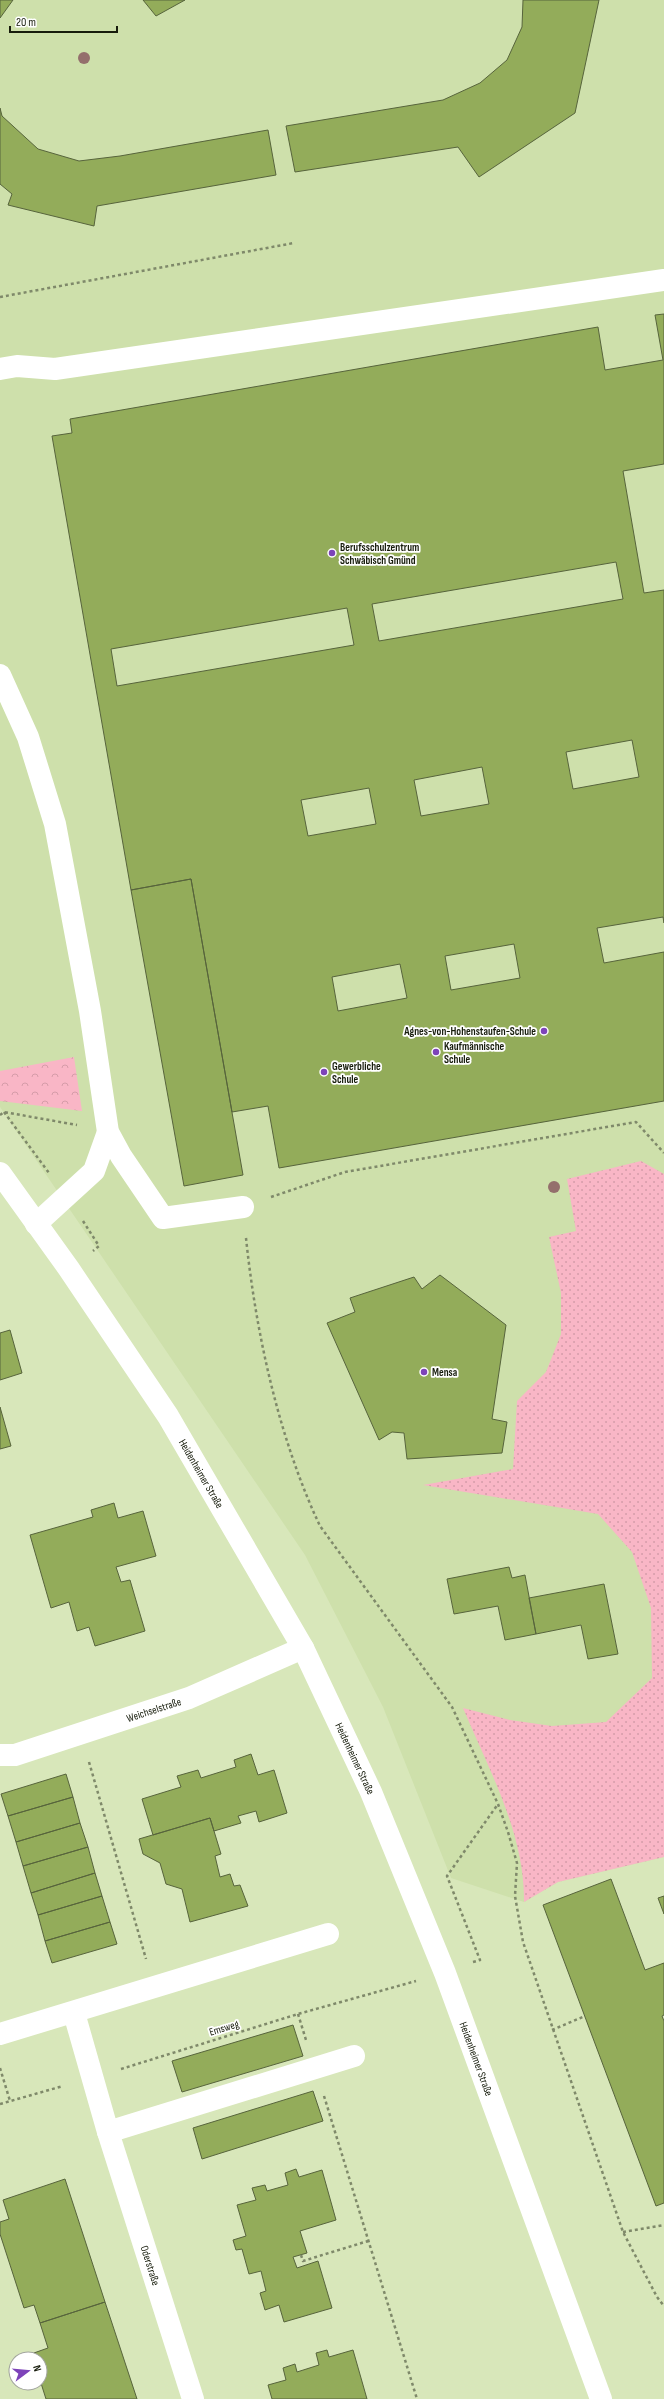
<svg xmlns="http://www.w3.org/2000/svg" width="664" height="2399" font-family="'Sofia Sans Condensed',sans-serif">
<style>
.built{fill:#cee0ab}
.grass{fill:url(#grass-dots)}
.forest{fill:url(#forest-crowns)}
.building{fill:#93ac5a;stroke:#57643c;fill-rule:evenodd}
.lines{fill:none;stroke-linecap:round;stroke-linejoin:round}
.path{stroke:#7f896a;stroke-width:2.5;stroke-dasharray:3 3;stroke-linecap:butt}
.minor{stroke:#fff;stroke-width:22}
.tree{fill:#946f6c}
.poi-dot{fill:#7d43b9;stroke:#fff;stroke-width:1.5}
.labels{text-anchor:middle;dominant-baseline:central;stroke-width:3.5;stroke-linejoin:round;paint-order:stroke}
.poi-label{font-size:11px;font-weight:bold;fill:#171c0c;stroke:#fff;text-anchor:start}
.street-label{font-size:11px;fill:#171c0c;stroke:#fff}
</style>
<defs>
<pattern id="grass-dots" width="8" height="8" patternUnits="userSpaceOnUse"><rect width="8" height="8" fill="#f9b6c6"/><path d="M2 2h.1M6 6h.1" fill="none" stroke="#d59ca9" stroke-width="1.8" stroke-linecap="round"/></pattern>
<pattern id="forest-crowns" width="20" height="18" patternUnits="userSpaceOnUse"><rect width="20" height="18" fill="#f9b6c6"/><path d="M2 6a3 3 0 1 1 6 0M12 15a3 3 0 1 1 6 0" fill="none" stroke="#d59ca9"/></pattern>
</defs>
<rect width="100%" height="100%" fill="#d8e7ba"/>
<path class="built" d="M0,0H664V1857L558,1882L524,1902L451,1878L383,1707L305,1555L0,1107Z"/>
<path class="grass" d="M641,1161L664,1174V1857L558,1882L524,1902C525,1834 489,1770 463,1708L510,1720L552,1726L606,1722L652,1678L651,1608L632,1552L598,1514L423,1485L513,1469L517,1401L546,1372L561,1334V1293L549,1237L576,1231L567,1179Z"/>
<path class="forest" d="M74,1057L82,1111L0,1101V1071Z"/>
<path class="building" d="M0,0H13L0,18Z
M143,0H185L156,16Z
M523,0H599L575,113L479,177L458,147L295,172L286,126L443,100L480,83L507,60L522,27Z
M0,108L2,116L38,149L79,161L120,156L268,130L276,175L97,206L94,226L8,205L12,194L0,184Z
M664,314V464L623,471L644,593L664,590V923L663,917L597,928L604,963L664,952V1101L279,1168L268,1106L232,1112L191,879L131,890L52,436L72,433L70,419L598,327L605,370L663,360L655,315ZM616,562L623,599L379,641L372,604ZM347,608L354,645L117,686L111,649ZM632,740L639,777L573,789L566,752ZM482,767L489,804L421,816L414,780ZM369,788L376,824L308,836L301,800ZM514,944L520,978L451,990L445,956ZM400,964L407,998L338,1011L332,977Z
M191,879L243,1175L184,1186L131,890Z
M440,1275L506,1325L492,1419L507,1422L502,1453L407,1459L404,1433L392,1432L379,1440L327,1323L355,1312L350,1298L414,1277L422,1289Z
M10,1330L22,1373L0,1380V1333Z
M0,1407L11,1446L0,1449Z
M114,1503L118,1518L143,1511L156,1556L116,1567L121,1582L130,1580L145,1631L95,1646L89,1627L77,1631L69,1602L51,1608L30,1535L93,1517L91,1510Z
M509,1567L512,1578L525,1575L536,1634L505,1640L498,1606L454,1614L447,1579Z
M604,1584L618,1654L588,1659L581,1625L536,1634L529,1598Z
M251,1754L258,1775L274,1770L287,1813L259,1822L256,1811L238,1816L241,1823L214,1831L210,1818L153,1835L142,1799L181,1787L177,1776L198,1770L201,1778L236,1767L234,1760Z
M66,1774L73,1797L8,1816L1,1794Z
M73,1797L80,1823L16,1842L8,1816Z
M210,1818L221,1854L215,1856L220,1877L230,1874L234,1886L240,1885L248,1906L190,1922L182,1889L166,1884L160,1863L143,1854L139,1839Z
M80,1823L88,1847L23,1866L16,1842Z
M88,1847L95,1873L31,1893L23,1866Z
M95,1873L102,1896L38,1915L31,1893Z
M611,1879L645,1970L664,1963V2015L662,2016L664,2021V2203L656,2206L543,1905Z
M102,1896L110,1922L45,1941L38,1915Z
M664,1896V1914L658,1898Z
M110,1922L117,1944L52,1963L45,1941Z
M293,2025L303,2056L182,2092L172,2061Z
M313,2091L323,2121L202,2159L193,2128Z
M296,2169L299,2177L322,2170L336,2220L300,2231L307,2253L293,2257L297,2268L318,2261L332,2308L284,2322L279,2305L265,2310L260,2293L266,2291L261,2271L249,2274L242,2249L236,2250L233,2240L246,2236L237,2205L256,2200L252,2188L265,2185L267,2191L288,2185L285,2173Z
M65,2179L105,2302L40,2323L34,2305L24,2308L0,2234V2222L9,2219L3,2200Z
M105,2302L137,2399H46L40,2380V2359H33L31,2354L48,2348L40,2323Z
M327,2350L329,2357L353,2350L367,2399H272L268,2385L286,2380L283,2368L295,2364L297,2372L319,2365L316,2353Z"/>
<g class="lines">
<path class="path" d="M0,297L294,243
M4,1112L49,1173
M0,1115L4,1112L77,1125
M271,1197L345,1172L636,1122L664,1153
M83,1221L99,1246L93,1251
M246,1238C256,1334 279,1439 320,1526L452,1707L498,1804L508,1832L517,1863L515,1896L523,1942L623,2232L657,2297L664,2306
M89,1762L146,1959
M473,1962L480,1960L447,1876L498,1804
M298,2014L306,2040
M552,2030L585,2016
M0,2068L10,2101
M121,2069L298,2014L416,1981
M324,2096L417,2399
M0,2104L63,2086
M623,2232L664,2225
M301,2255L303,2261L368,2241"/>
<g class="minor">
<path d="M0,369L17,366L55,369L664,280"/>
<path d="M0,675L28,737L55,824L90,1011L108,1132L121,1156L163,1218L243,1207"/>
<path id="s1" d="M0,1173L69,1269L168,1416L303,1648L371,1792L445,1973L601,2399"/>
<path d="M36,1224L94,1171L108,1132"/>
<path id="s2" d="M0,1755H15L189,1698L303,1648"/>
<path d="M74,2013L108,2132L354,2056"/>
<path d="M0,2034L328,1934"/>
<path id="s3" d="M108,2132L193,2399"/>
</g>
</g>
<g class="tree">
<circle cx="84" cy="58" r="6"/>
<circle cx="554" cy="1187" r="6"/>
</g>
<g class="poi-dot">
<circle cx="332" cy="553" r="4"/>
<circle cx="544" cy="1031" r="4"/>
<circle cx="436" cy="1052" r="4"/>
<circle cx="324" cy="1072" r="4"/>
<circle cx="424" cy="1372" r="4"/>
</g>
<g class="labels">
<g class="poi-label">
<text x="340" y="547">Berufsschulzentrum<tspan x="340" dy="13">Schwäbisch Gmünd</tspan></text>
<text x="536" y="1031" text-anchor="end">Agnes-von-Hohenstaufen-Schule</text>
<text x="444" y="1046">Kaufmännische<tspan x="444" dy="13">Schule</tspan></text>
<text x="332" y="1066">Gewerbliche<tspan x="332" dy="13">Schule</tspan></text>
<text x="432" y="1372">Mensa</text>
</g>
<g class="street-label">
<text stroke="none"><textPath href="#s1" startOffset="362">Heidenheimer Straße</textPath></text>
<text stroke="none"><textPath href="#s2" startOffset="161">Weichselstraße</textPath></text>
<text stroke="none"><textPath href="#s1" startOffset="686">Heidenheimer Straße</textPath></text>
<text transform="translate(224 2028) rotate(-17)">Emsweg</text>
<text stroke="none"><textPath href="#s1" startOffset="1010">Heidenheimer Straße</textPath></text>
<text stroke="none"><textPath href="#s3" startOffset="140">Oderstraße</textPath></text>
</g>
</g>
<g transform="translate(28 2371) rotate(74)"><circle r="19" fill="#ffffff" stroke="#a2a49e"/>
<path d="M0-3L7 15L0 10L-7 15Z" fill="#7d43b9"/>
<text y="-6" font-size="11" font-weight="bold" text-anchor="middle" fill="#171c0c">N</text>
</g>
<path d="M10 26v6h107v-6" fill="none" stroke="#171c0c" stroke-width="2"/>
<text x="16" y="26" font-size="12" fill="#171c0c" stroke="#ffffff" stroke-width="3" paint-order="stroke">20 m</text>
</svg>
